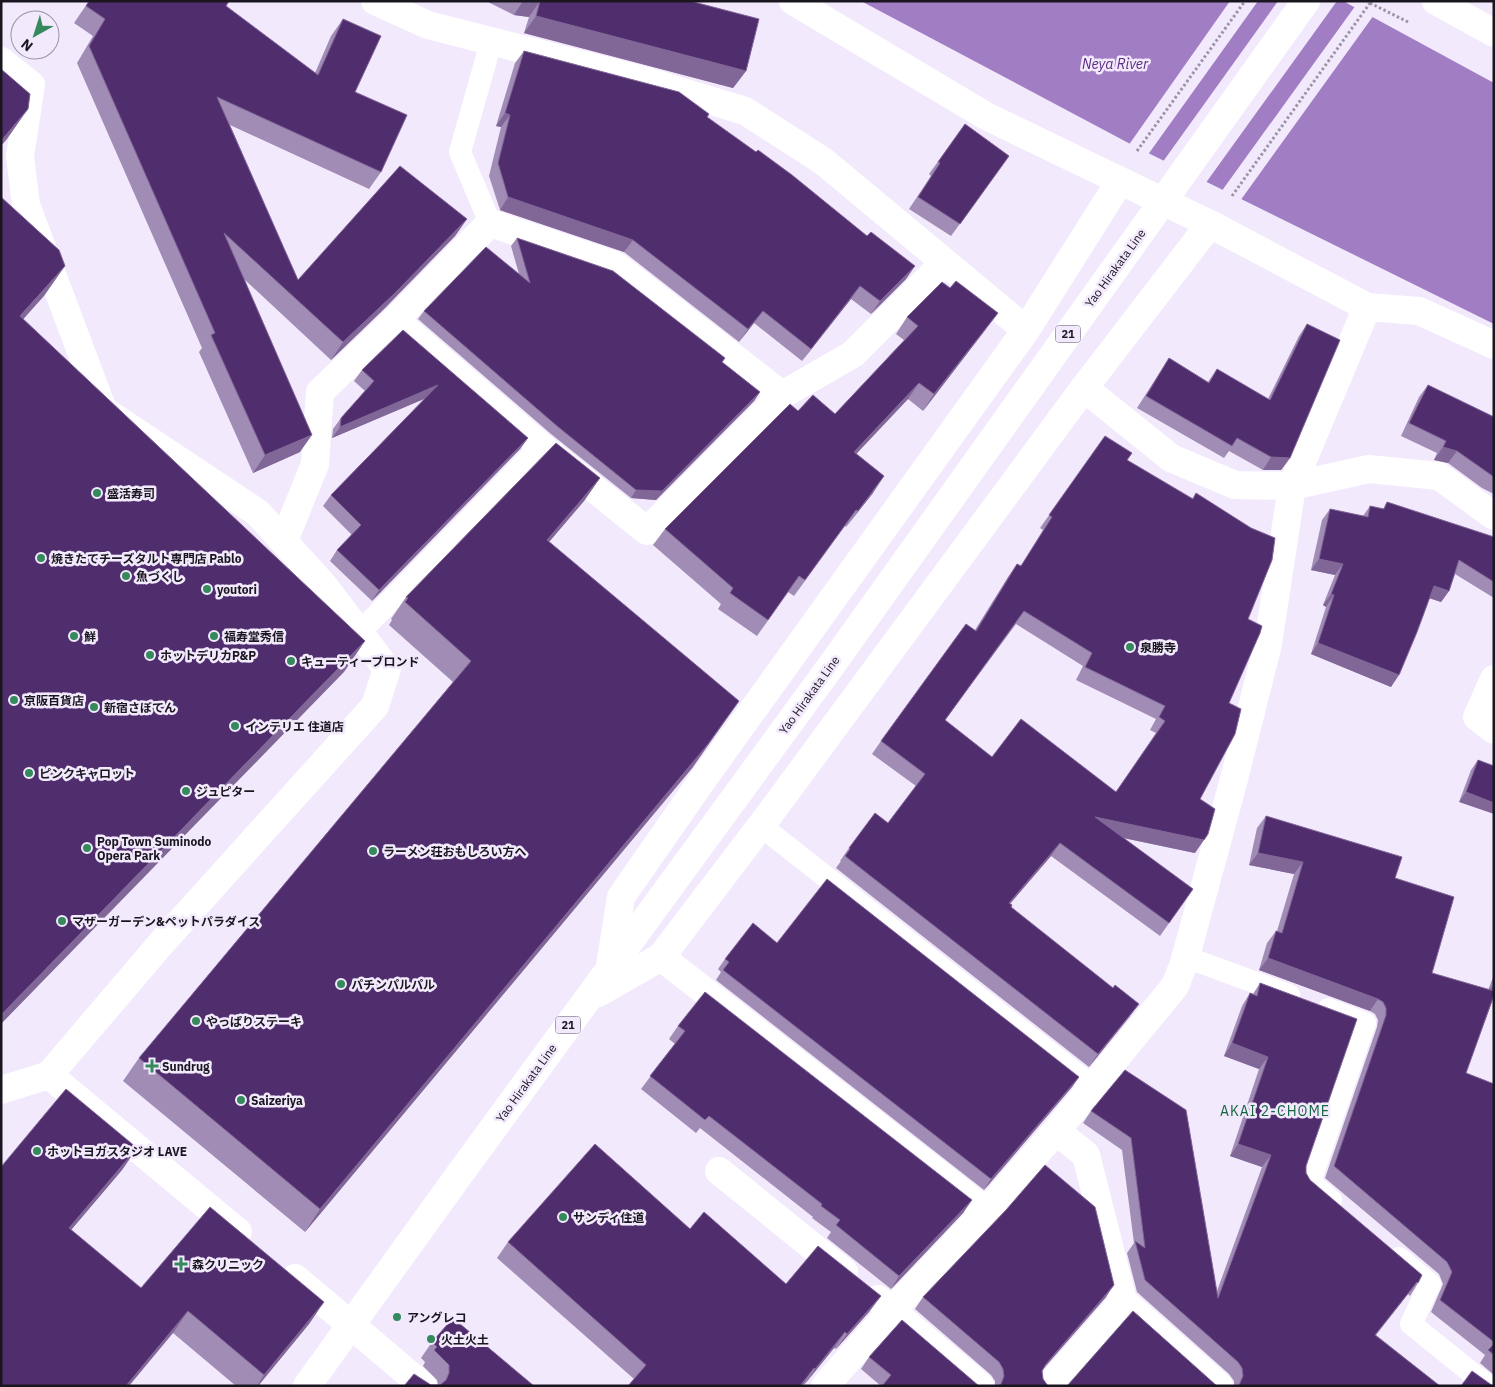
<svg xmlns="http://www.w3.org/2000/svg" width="1495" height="1387" font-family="'IBM Plex Sans','Noto Sans JP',sans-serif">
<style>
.water{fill:#a17dc3}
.pier{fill:#f2e9fd}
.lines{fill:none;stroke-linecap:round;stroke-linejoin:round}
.path{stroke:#9b94a4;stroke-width:3;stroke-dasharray:2.5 2.5;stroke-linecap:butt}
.service{stroke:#fff;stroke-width:22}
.pedestrian{stroke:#fff;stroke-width:28}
.minor{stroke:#fff;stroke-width:28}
.tertiary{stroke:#fff;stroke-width:28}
.primary{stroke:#fff;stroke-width:28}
.wall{fill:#a18cb5;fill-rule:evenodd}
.shaded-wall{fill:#816698}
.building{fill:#502e6d;stroke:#816698;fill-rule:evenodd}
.poi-dot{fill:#35895c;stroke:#f2e9fd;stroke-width:2}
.labels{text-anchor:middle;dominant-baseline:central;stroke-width:5;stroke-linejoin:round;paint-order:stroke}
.shield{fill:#f2e9fd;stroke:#5b5562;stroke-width:1}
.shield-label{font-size:11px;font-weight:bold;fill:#1a161f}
.street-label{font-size:12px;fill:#1a161f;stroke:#f2e9fd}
.poi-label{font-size:12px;font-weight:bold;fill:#1a161f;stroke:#f2e9fd;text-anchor:start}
.water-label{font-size:14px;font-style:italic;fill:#5a2b7f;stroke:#f2e9fd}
.neighbourhood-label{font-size:14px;letter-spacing:1px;fill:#13663f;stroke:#f2e9fd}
</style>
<rect width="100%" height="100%" fill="#f2e9fd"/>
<path class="water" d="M861,1H1343L1494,83V324L1136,147Z"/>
<path class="pier" d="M1230,1H1258L1147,156L1128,146Z
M1278,1H1337L1205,184L1162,163Z
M1356,5L1374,15L1240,201L1221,192Z"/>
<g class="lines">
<path class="path" d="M1370,3L1408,22
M1137,151L1245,1
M1232,196L1370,3L1367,1"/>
<path class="service" d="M490,223L460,152L491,42
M360,632L541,446
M761,826L1092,1086
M1186,957L1289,995
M1328,1009L1365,1023L1310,1182L1331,1200
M1399,1258L1430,1284L1411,1324L1488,1386"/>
<path class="pedestrian" d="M351,1325L423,1386"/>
<path class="minor" d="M375,1L428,25L643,80L745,111L823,161L1026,330
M793,1L986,116L1210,224L1367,307L1419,311L1494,345
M1,61L31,85L20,156L26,205L103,410L258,513L324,586L387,669L375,706L164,940L49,1075L1,1090
M395,320L541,446L647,531L782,395L853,354L944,263
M1084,388L1171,458L1235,485L1292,486L1369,469L1439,476L1494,516
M284,541L315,464L320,392L395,320L490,223L615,265L782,395
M1494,679L1477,717L1494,730
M661,957L986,1211
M1056,1131L1086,1155L1123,1301L1219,1386
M719,1171L844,1272
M878,1299L980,1386
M825,1386L892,1310L986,1211L1056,1131L1175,986L1184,963L1234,779L1268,644L1292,486L1367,307
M1049,1386L1123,1301"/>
<path class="tertiary" d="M1436,1L1494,33
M49,1075L238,1232
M295,1278L351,1325"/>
<path class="primary" d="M610,966L621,897L701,782L1026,330L1120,181
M598,993L661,957L769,815L1084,388L1210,224
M307,1386L459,1175L831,666L1306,1"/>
</g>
<path class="wall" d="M89,1L226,6L315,73L331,36L343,19L355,92L381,172L369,189L230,125L298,280L467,219L455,236L384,309L331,360L245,280L300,452L253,473L199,352L202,348L77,63L93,36L74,23Z
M486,1H690L746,71L733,88L524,33L529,17L514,15Z
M524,51L707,117L867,236L915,266L906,279L871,314L851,299L802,361L754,323L739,342L624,252L500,210L489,176L501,127L496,126L515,63Z
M965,124L1009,156L951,236L909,209L931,176L929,174Z
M517,238L722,362L760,392L754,401L656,500L631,498L551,434L418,319L424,311L519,274L511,246Z
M907,317L986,329L923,411L908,399L856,454L873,493L846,527L845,526L794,596L788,592L757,636L718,609L721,604L653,545L665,529L798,411L835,414L904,340L896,334Z
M1307,324L1290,458L1281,470H1263L1229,451L1224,458L1137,408L1169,358L1208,382L1217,369L1268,399L1299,336Z
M362,370L528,438L520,449L372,601L330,561L337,550L352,535L323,506L331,495L426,398L332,438L333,429L341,418L365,391L354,381Z
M1428,385L1494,417V494L1482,488L1448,463L1434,460L1437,453L1401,436L1419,397Z
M1105,436L1127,460L1192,499L1196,493L1248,619L1229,703L1200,799L1195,853L1123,838L1193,889L1160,936L1051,856L1010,904L1011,907L1130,1016L1089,1067L836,868L841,861H840L849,848L888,823L916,786L872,754L881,741L975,630L1008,577L1017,564L1021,566L1043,530L1040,528ZM1016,624L1083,666L1076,680L1156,719L1150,730L1156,733L1116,792L992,757L945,720Z
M600,478L584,501L549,542L693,767L305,1232L123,1081L139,1058L453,682L389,625L392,620L391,619L406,597Z
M1387,502L1494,537V598L1455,574L1449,591L1441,602L1429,598L1391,687L1311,654L1326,607L1323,605L1335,575L1311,570L1322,520L1330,509L1363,516L1370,506L1383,509Z
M1478,760L1494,766L1459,802L1471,770Z
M1266,816L1395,878L1432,973L1488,990L1494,975V996L1466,1073L1494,1084V1375L1480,1363L1485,1355L1431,1312L1443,1284L1439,1274L1325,1178L1377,1027L1378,1020L1375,1014L1370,1011L1259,970L1267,943L1276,931H1277L1294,874L1249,865L1257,828Z
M777,943L1079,1077L1072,1087L984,1190L716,980L721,972L718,969L725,959Z
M1260,983L1306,1166V1173L1310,1180L1418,1283L1410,1296L1408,1294L1376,1335L1440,1386H1234V1381L1229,1374L1137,1292L1127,1253L1134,1243L1122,1150L1083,1123L1091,1111L1125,1070L1217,1291L1262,1167L1230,1156L1259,1069L1224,1056L1242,1006L1250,993L1253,994Z
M678,1026L972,1200L963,1213L891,1289L827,1238L831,1232L812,1218L813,1217L700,1128L696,1133L641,1089L675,1044L669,1039Z
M137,1148L122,1170L71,1230L141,1288L324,1302L309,1324L258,1386H236L173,1333L1,1167Z
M690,1229L786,1284L881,1296L869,1312L836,1349L834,1348L804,1385L803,1384L802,1386H628L634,1379L497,1258L508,1242Z
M923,1297H1106L1043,1369L1042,1371L1043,1379L1048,1386H995V1381L991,1375L915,1309Z
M432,1342L534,1386L431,1385H438L437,1380L423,1366L425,1362L421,1358Z
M869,1357L979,1386H881L861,1369Z"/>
<path class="shaded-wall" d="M523,1H540L529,17L514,15Z
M536,16L746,71L733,88L524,33Z
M28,109L7,139L1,146V141Z
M505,113L510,115L501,127L496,126Z
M508,197L633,240L624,252L500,210Z
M467,219L455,236L384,309L331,360L343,342Z
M65,266L44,296L1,344L20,316Z
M915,266L906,279L871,314L880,301Z
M860,286L851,299L802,361L811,349Z
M763,311L754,323L739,342L748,329Z
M998,313L986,329L923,411L934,394Z
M919,383L908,399L842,469L854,452Z
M438,385L431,396L332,438L340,427Z
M760,392L754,401L656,500L631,498L636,490Z
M312,435L300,452L253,473L265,455Z
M528,438L520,449L372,601L379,590Z
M1443,447L1457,451L1448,463L1434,460Z
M1271,457L1290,458L1281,470H1263Z
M884,476L873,493L846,527L858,511Z
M600,478L584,501L531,563L547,540Z
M1319,559L1343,564L1335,575L1311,570Z
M1434,586L1449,591L1441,602L1426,597Z
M1331,594L1334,595L1326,607L1323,605Z
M365,641L344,672L1,1024V1015Z
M1318,643L1399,675L1391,687L1311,654Z
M739,701L693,767L305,1232L320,1209Z
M1466,792L1494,803V814L1459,802Z
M1095,817L1204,840L1195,853L1086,830Z
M1060,843L1051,856L1000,915L1009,903Z
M1258,853L1303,862L1294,874L1249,865Z
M1268,958L1378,999L1370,1011L1259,970Z
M1494,984V996L1487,993Z
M1139,1004L1130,1016L1089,1067L1098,1054Z
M1232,1043L1268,1057L1259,1069L1224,1056Z
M1079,1077L1072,1087L984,1190L991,1179Z
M1238,1144L1271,1155L1262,1167L1230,1156Z
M137,1148L122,1170L54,1250L69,1228Z
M972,1200L963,1213L891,1289L899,1276Z
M1417,1282L1408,1294L1366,1347L1375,1335Z
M1114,1285L1106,1297L1037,1376L1046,1364Z
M881,1296L869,1312L836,1349L847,1334Z
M324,1302L309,1324L258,1386H257L264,1375Z
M188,1311L173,1333L129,1386H126Z
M845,1332L834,1348L804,1385L815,1369Z
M814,1368L802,1386H800Z"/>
<path class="building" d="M89,1H229L226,6L318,75L343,19L381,36L355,92L407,115L381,172L217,97L298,280L400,166L467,219L396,292L343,342L224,233L312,435L265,455L211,335L215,333L89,46L105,19L86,6Z
M540,1H690L759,19L746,71L536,16Z
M524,51L679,92L709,114L707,117L756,152L758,150L792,175L867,236L871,232L915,266L880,301L860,286L811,349L763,311L748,329L633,240L508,197L498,163L510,115L505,113Z
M1,69L30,94L28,109L1,141Z
M965,124L1009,156L960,224L918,197L940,163L938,162Z
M1,197L59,250L65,266L20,316L365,641L1,1015Z
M517,238L613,271L725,358L722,362L760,392L662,491L636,490L557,426L424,311L486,247L530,283Z
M956,281L998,313L934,394L919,383L854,452L884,476L858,511L856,510L805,580L799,576L768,620L730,593L733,588L665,529L790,404L798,411L813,395L835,414L918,326L907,317L942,282L950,288Z
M1307,324L1340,340L1290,458L1271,457L1237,438L1232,446L1146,396L1169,358L1209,383L1217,369L1270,400Z
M403,330L528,438L379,590L337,550L361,525L331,495L438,385L340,427L341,418L374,381L362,370Z
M1428,385L1494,417V477L1457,451L1443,447L1446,441L1409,423Z
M1105,436L1132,453L1127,460L1193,499L1196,493L1251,528L1275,538L1272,560L1248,619L1262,626L1260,633L1229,703L1241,709L1235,734L1200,799L1215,809L1208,834L1204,840L1095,817L1193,889L1169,923L1060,843L1009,903L1012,905L1011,907L1113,988L1115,985L1139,1004L1098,1054L845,856L850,849L849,848L875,813L888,823L925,774L881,741L966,624L976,631L1017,564L1021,566L1052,517L1049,515ZM1024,611L1092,653L1085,667L1165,706L1159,717L1165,721L1116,792L1021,719L992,757L945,720Z
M556,443L600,478L547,540L739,701L708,744L320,1209L139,1058L471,661L405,602L408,598L406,597Z
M1387,502L1494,537V582L1459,560L1449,591L1434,586L1417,632L1399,675L1318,643L1334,595L1331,594L1343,564L1319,559L1330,509L1368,517L1370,506L1384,509Z
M1478,760L1494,766V803L1466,792Z
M1266,816L1402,857L1395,878L1454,897L1432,973L1494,991V995L1466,1073L1494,1084V1342L1440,1300L1452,1272L1447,1262L1334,1166L1386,1015V1008L1383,1002L1378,999L1268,958L1276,931L1282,933L1303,862L1258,853Z
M827,879L1079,1077L991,1179L723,970L729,962L725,959L753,923L777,943Z
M1260,983L1357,1019L1306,1166V1173L1310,1180L1422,1275L1418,1283L1417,1282L1375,1335L1440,1386H1237L1239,1385L1243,1376L1242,1368L1238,1362L1145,1280L1135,1241L1145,1248L1131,1138L1091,1111L1125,1070L1186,1110L1218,1298L1271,1155L1238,1144L1268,1057L1232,1043L1250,993L1257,996Z
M705,992L972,1200L899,1276L836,1225L840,1220L821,1206L822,1204L709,1116L705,1120L650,1076L685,1031L678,1026Z
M66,1089L137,1148L69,1228L141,1288L210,1207L324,1302L264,1375L188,1311L126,1386H1V1167Z
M595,1144L690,1229L704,1212L786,1284L818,1246L881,1296L847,1334L845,1332L815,1369L814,1368L800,1386H628L646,1365L508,1242Z
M1045,1165L1095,1207L1114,1285L1046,1364L1042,1371L1043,1379L1048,1386H998L1001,1384L1004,1376L1003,1369L999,1362L923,1297L1006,1210Z
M1133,1311L1217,1386H1218H1067Z
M453,1318L534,1386H404L414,1374L431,1385H440L446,1380L449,1373V1365L434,1350L437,1347L432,1342Z
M902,1320L979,1386H882L891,1375L869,1357Z
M1494,1344V1355L1488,1350Z
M1472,1371L1493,1386H1461Z"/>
<g class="poi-dot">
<circle cx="97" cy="493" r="5"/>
<circle cx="41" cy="558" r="5"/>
<circle cx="126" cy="576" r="5"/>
<circle cx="207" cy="589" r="5"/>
<circle cx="74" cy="636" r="5"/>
<circle cx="214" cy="636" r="5"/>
<circle cx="1130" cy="647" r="5"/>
<circle cx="150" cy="655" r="5"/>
<circle cx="291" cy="661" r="5"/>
<circle cx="14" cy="700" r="5"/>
<circle cx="94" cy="707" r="5"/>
<circle cx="235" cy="726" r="5"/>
<circle cx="29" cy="773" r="5"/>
<circle cx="186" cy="791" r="5"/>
<circle cx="87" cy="848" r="5"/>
<circle cx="373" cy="851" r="5"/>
<circle cx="62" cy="921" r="5"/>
<circle cx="341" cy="984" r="5"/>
<circle cx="196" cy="1021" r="5"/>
<path d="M149.5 1058.5h5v5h5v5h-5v5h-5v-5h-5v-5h5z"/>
<circle cx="241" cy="1100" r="5"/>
<circle cx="37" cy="1151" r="5"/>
<circle cx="563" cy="1217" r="5"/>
<path d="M178.5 1256.5h5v5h5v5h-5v5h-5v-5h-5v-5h5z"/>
<circle cx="397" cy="1317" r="5"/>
<circle cx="431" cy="1339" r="5"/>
</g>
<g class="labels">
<g class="shield">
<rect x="1055.5" y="325.5" width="25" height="17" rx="4"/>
<rect x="555.5" y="1016.5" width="25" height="17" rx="4"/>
</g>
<g class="shield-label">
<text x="1068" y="334">21</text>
<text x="568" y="1025">21</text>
</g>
<g class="street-label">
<text transform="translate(1115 268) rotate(-54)">Yao Hirakata Line</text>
<text transform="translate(809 695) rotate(-54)">Yao Hirakata Line</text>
<text transform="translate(526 1083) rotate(-54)">Yao Hirakata Line</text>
</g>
<g class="poi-label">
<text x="107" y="493">盛活寿司</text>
<text x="51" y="558">焼きたてチーズタルト専門店 Pablo</text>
<text x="136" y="576">魚づくし</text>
<text x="217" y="589">youtori</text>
<text x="84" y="636">鮮</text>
<text x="224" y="636">福寿堂秀信</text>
<text x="1140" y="647">泉勝寺</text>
<text x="160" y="655">ホットデリカP&amp;P</text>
<text x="301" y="661">キューティーブロンド</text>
<text x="24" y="700">京阪百貨店</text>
<text x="104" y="707">新宿さぼてん</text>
<text x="245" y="726">インテリエ 住道店</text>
<text x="39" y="773">ピンクキャロット</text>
<text x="196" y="791">ジュピター</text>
<text x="97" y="841">Pop Town Suminodo<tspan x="97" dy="14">Opera Park</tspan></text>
<text x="383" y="851">ラーメン荘おもしろい方へ</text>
<text x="72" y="921">マザーガーデン&amp;ペットパラダイス</text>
<text x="351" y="984">パチンパルパル</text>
<text x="206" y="1021">やっぱりステーキ</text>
<text x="162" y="1066">Sundrug</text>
<text x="251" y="1100">Saizeriya</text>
<text x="47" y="1151">ホットヨガスタジオ LAVE</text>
<text x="573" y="1217">サンディ住道</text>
<text x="192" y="1264">森クリニック</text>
<text x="407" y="1317">アングレコ</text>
<text x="441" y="1339">火土火土</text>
</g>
<g class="water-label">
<text x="1115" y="64">Neya River</text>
</g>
<g class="neighbourhood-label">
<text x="1275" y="1111">AKAI 2-CHOME</text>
</g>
</g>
<rect width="1495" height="1387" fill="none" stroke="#1a161f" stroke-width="5"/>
<g transform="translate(35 35) rotate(219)"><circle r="24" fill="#f2e9fd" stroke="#9c95a4"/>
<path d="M0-4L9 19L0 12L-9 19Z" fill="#35895c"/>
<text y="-8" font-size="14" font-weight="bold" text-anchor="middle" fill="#1a161f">N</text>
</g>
</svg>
